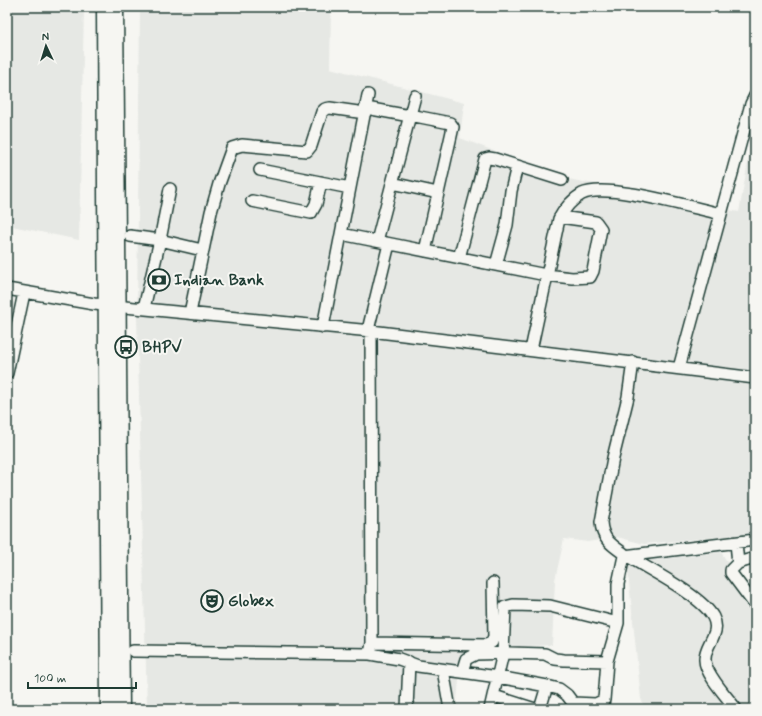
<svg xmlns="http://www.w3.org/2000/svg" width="762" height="716" font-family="Mynerve,sans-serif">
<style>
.built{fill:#e6e8e4}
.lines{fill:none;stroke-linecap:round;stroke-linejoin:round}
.minor-casing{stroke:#1f3d34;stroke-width:14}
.major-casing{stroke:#1f3d34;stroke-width:17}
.minor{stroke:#f6f6f2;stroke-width:11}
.major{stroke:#f6f6f2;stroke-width:14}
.labels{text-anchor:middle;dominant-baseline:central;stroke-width:4;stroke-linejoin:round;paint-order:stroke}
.poi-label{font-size:16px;font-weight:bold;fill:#1f3d34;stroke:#f6f6f2;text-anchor:start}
</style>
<rect width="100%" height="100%" fill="#f6f6f2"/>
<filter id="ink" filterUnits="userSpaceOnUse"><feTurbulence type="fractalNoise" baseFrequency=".025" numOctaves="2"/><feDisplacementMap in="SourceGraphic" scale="8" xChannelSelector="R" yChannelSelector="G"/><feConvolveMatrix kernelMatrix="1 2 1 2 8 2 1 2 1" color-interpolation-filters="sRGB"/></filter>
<g filter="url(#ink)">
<path class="built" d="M7,7H84L79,240L7,225Z
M140,7H331L330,68L464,103L460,138L568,179L739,212L755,123V534L644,544L617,537L588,542L564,539L555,580L552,645L495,647L462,653L456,709H147L137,317Z
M721,552L755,607V709H646L641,699L627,563Z"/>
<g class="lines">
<g class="minor-casing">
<path id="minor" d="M366,108L410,116
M410,115L450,123L453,127L425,251
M260,170L350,188
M392,183L438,193
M252,201L311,213L316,204L321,182
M341,234L546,275L572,278L590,277L593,271L601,229L596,222L560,217
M130,236L160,240L202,250
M377,241L415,96
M459,258L485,159L489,158L495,159L562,180
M496,265L507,225L511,191L517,166
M7,289L94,304L371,331L755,378
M144,308L160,240L170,189
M190,313L211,212L219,184L232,148L242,145L307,151L311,146L322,112L325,109L330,108L365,113
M323,327L368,95
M368,330L389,244
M531,350L559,219C564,209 573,199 582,194C606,182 693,208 721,214
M679,368L751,104L755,96
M7,373L24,293
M736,543L738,563L731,570V573L755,605
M626,555C649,570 701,595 713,617C722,634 704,644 705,660C705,674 728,698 736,709
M624,556L755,540
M738,563L755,558
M372,643L487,645L492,642L494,636L493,583
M133,651L370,654L372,643L371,331
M370,654L399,659L418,666L498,677L547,686L559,689L567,695L573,703V709
M443,670L450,709
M462,672L466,659L476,654L510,653L545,654L555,659L564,660L607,661
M494,696L535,709
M573,703L596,704L604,700L607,661L618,623V584L624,556L623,553C610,544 602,538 601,522L613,458L628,397L633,362
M407,709L409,662
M490,709L503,653L505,607L513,605L550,606L618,623
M540,709L547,686"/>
</g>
<g class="major-casing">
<path id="major" d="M104,7L108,709
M116,7L122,709"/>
</g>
<use href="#minor" class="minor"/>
<use href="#major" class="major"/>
</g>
</g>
<defs>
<g id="bank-ring" transform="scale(1.15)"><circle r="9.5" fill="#f6f6f2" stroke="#1f3d34" stroke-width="1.5"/><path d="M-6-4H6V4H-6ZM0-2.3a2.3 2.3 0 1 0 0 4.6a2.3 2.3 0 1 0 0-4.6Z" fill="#1f3d34"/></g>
<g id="bus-ring" transform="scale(1.15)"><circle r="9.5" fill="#f6f6f2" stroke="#1f3d34" stroke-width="1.5"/><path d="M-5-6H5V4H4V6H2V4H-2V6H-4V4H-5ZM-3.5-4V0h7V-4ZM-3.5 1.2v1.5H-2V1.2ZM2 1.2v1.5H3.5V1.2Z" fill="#1f3d34"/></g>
<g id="theatre-ring" transform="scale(1.15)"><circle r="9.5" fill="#f6f6f2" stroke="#1f3d34" stroke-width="1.5"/><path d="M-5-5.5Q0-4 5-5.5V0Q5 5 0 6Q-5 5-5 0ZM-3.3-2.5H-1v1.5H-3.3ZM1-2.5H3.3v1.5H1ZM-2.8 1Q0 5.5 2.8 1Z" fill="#1f3d34"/></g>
</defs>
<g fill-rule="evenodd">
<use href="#bank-ring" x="159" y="280"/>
<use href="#bus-ring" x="126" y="347"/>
<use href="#theatre-ring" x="212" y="601"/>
</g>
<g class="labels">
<g class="poi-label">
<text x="174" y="280">Indian Bank</text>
<text x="142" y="347">BHPV</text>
<text x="228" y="601">Globex</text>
</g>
</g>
<rect width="762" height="716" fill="none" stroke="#f6f6f2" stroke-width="24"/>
<rect x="12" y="12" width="738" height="692" fill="none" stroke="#1f3d34" stroke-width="1.5" filter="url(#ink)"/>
<g transform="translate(46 46) rotate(356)" stroke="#f6f6f2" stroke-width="3" paint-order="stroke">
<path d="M0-3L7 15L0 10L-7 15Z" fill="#1f3d34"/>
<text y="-6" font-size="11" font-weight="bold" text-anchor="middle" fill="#1f3d34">N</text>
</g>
<path d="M28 682v6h108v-6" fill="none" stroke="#1f3d34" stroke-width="2"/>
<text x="34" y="682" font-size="12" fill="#1f3d34" stroke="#f6f6f2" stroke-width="3" paint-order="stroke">100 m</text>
</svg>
